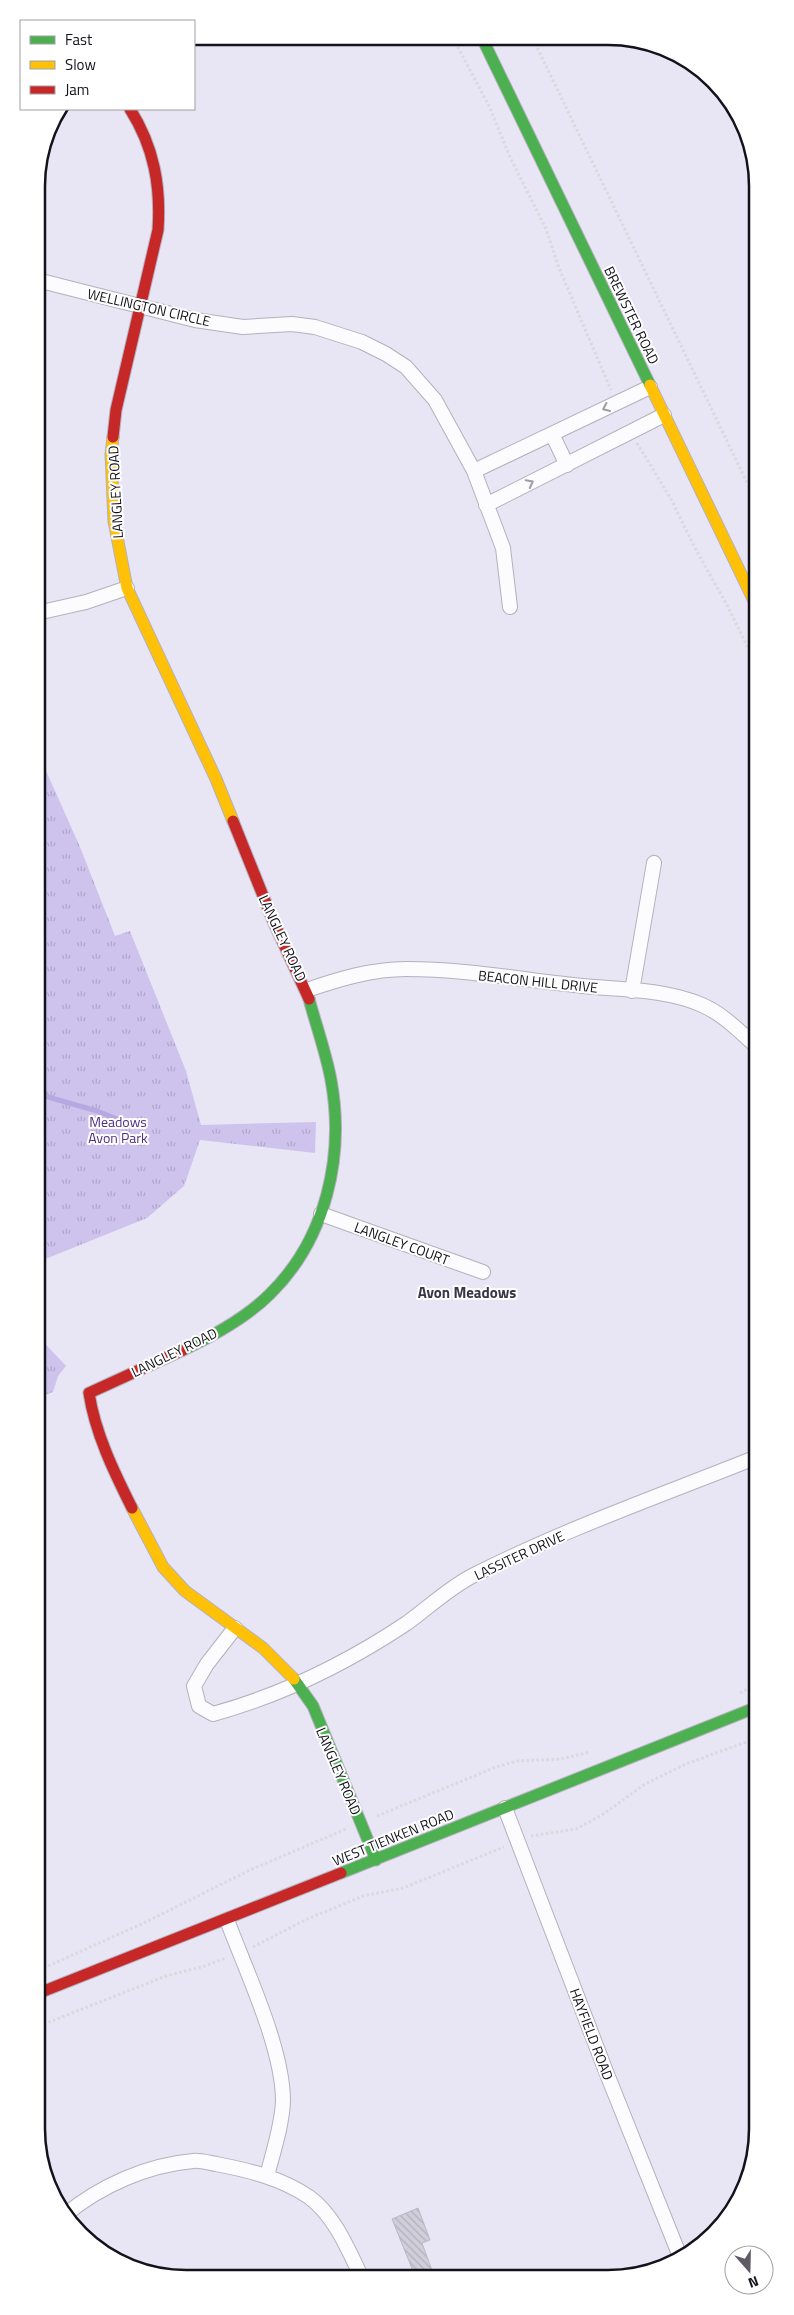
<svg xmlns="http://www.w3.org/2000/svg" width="794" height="2315" font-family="'Titillium Web',sans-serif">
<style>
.park{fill:url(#park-tufts)}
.water{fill:#b6a8e1}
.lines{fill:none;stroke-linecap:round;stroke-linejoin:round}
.stream{stroke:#b6a8e1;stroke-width:5}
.building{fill:url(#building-back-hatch);stroke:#bbb8c5}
.street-casing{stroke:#b4b1bd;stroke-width:16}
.fast-casing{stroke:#b4b1bd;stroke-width:13}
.slow-casing{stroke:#b4b1bd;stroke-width:13}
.jam-casing{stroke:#b4b1bd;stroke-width:13}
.path{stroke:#dad9de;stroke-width:3;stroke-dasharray:2.5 2.5;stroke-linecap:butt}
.street{stroke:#fcfbfe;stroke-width:14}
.fast{stroke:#4caf50;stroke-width:11}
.slow{stroke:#ffc107;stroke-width:11}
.jam{stroke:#c62828;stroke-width:11}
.oneway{stroke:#9f9da3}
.labels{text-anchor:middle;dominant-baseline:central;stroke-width:4;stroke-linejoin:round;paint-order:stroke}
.street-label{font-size:14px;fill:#13111a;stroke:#fff}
.park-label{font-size:14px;fill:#4f3087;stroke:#fff}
.neighbourhood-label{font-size:15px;font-weight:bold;fill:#393449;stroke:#fff}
.rim{fill:none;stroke:#13111a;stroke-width:2.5}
</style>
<defs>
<pattern id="park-tufts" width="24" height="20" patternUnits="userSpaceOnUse" patternTransform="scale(1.25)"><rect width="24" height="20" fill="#cec3ed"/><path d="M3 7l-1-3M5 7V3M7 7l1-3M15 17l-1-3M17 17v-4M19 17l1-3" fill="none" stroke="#b0a6cb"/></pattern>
<pattern id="building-back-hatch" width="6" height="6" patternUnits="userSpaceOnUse" patternTransform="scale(1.25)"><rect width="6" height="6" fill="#d0ceda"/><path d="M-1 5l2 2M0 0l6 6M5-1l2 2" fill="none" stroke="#b2b0ba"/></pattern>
</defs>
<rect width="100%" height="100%" fill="#e8e5f5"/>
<path class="park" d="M37,759L43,764L80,847L115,936L130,931L186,1071L201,1125L316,1122L315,1153L200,1140L184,1186L147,1218L38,1262Z
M38,1336L66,1366L58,1376L53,1392L38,1398Z"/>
<path class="water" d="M38,1085L45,1088L49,1095L44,1101H38Z"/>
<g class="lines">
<path class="stream" d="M48,1097L97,1111L135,1126"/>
</g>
<path class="building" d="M418,2208L430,2240L422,2243L434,2276H415L392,2219Z"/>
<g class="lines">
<g class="street-casing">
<path id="street" d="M37,280L195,320L243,327L292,324L315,327L362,342L386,354L406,367L435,400L474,471L503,548L510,607
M552,434L567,465
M474,471L650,387
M486,505L664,415
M37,613L86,602L127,588
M307,990C339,979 372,969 406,969C465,969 524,980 583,986C622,990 666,989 702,1005C723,1014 739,1031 756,1046
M632,991L654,863
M321,1214L483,1272
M235,1628L207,1664L194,1686L199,1706L213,1714C282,1695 347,1663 407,1623C429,1607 450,1587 474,1575C565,1529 662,1495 757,1457
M505,1808L605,2069L681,2259
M227,1920C246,1971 283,2048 283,2101C282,2126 273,2152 267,2176
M65,2215C100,2186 147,2165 193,2161C200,2160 209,2163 216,2164C248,2170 281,2178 309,2197C334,2215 348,2249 361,2276"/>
</g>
<g class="fast-casing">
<path id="fast" d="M482,38L650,385
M183,1350C213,1336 246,1318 270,1294C326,1239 345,1156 331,1080C326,1053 316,1025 309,999
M294,1679L313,1706L376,1860
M341,1873L757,1707"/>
</g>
<g class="slow-casing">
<path id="slow" d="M650,385L755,603
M113,437L111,454L114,521L127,588L216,779L233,821
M132,1508L163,1567L185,1591L263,1648L294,1679"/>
</g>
<g class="jam-casing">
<path id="jam" d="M113,437L116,410L158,230C161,186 154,147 130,109
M233,821L274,923L309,999
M132,1508C114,1472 95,1433 89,1393L183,1350
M39,1993L341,1873"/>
</g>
<path class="path" d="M453,38L489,106L510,157L546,229L559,268L611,390
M533,39L755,499
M637,443L671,499L695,548L727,605L755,662
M740,1693L757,1684
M377,1816L496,1767L517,1761L561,1759L590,1752
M531,1836L576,1829L602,1815L645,1784L686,1764L757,1738
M253,1947L305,1920L363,1896L403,1888L504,1847
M39,1970L146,1922L250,1870L346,1829
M39,2026L166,1976L205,1966L226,1958"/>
<use href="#street" class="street"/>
<use href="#fast" class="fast"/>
<use href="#slow" class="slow"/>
<use href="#jam" class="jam"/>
</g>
<defs><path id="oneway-chevron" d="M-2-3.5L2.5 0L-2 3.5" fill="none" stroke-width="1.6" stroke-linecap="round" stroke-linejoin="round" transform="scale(1.25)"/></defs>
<g class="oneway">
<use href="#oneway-chevron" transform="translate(606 408) rotate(155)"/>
<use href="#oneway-chevron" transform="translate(530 483) rotate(-27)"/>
</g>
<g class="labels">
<g class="street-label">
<text transform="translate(149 307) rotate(13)">WELLINGTON CIRCLE</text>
<text transform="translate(632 315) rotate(64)">BREWSTER ROAD</text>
<text transform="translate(115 492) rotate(-93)">LANGLEY ROAD</text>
<text transform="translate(283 938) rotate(65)">LANGLEY ROAD</text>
<text transform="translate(538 981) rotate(6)">BEACON HILL DRIVE</text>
<text transform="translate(402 1243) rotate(20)">LANGLEY COURT</text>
<text transform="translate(174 1352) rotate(-26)">LANGLEY ROAD</text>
<text transform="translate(519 1555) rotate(-25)">LASSITER DRIVE</text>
<text transform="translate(339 1771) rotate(67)">LANGLEY ROAD</text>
<text transform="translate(393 1837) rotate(-22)">WEST TIENKEN ROAD</text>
<text transform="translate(592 2034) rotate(69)">HAYFIELD ROAD</text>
</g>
<g class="park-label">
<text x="118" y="1121">Meadows<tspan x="118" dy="16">Avon Park</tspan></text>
</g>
<g class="neighbourhood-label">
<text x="467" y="1292">Avon Meadows</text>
</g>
</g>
<path d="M0 0H794V2315H0ZM186 45H608A141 141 0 0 1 749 186V2129A141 141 0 0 1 608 2270H186A141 141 0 0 1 45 2129V186A141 141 0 0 1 186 45Z" fill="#fff" fill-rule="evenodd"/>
<path class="rim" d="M186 45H608A141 141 0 0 1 749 186V2129A141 141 0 0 1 608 2270H186A141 141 0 0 1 45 2129V186A141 141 0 0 1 186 45Z"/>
<rect x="20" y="20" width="175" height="90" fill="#ffffff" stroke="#a1a0a3"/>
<rect x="30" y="36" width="25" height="8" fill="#4caf50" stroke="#a1a0a3"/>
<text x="65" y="45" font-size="15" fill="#13111a">Fast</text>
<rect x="30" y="61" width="25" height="8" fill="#ffc107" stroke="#a1a0a3"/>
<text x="65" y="70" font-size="15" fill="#13111a">Slow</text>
<rect x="30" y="86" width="25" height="8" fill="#c62828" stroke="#a1a0a3"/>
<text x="65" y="95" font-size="15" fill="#13111a">Jam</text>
<g transform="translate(749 2270) rotate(160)"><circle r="24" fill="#ffffff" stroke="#a1a0a3"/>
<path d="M0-4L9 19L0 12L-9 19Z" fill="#5e5b67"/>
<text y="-8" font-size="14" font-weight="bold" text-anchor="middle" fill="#13111a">N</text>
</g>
</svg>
